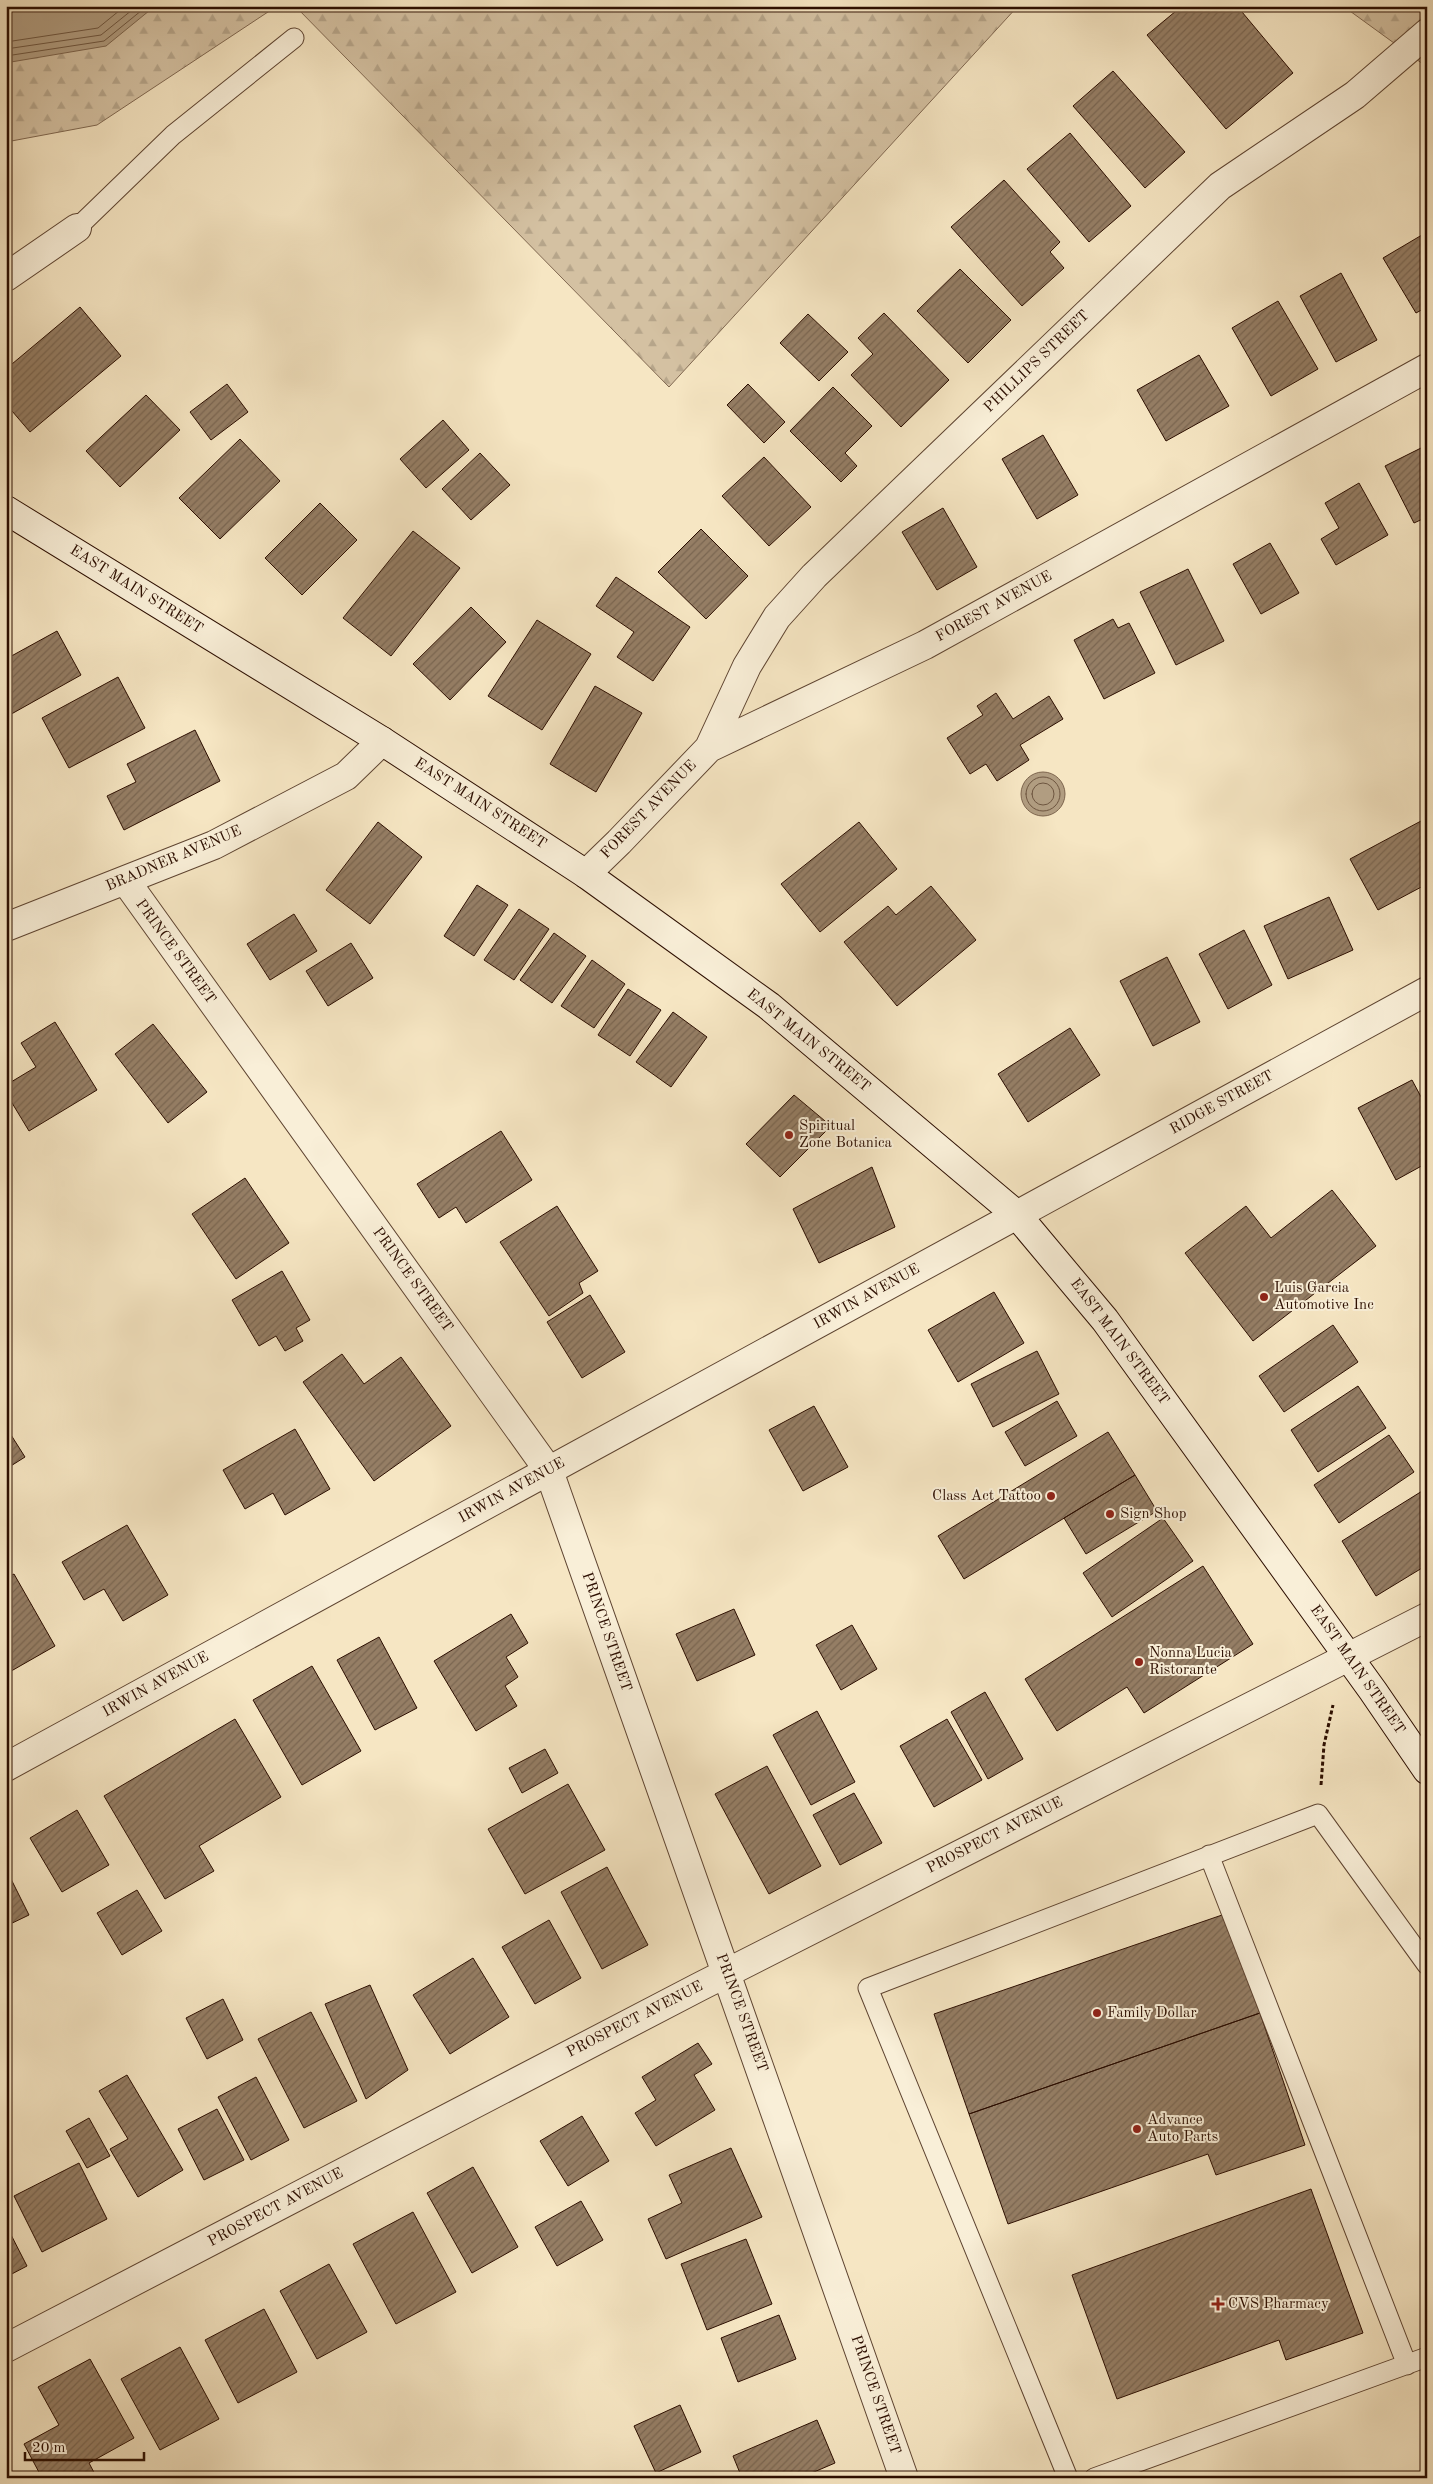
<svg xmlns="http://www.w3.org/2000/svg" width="1433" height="2484" font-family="'Old Standard TT',serif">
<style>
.forest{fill:url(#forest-firs);stroke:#806851}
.water{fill:#b19d81;stroke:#7c644d}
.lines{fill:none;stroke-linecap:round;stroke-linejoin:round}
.shore{stroke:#6e5640;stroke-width:1}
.building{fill:url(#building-hatch);stroke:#2c0e00}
.service-casing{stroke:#5e4431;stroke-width:21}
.minor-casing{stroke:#5e4431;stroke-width:30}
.secondary-casing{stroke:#2c0e00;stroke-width:30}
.path{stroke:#2c0e00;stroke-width:3;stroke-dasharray:4 2.5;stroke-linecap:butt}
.service{stroke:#f9efd8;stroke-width:19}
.minor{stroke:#f9efd8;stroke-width:28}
.secondary{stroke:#f9efd8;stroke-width:28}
.poi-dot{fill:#8f2418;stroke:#f9efd8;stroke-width:2}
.labels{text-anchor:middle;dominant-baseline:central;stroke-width:4;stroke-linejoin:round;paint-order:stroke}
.street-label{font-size:15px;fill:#2c0e00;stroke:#f9efd8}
.poi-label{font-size:15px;fill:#2c0e00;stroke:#f9efd8;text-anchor:start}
</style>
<defs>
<pattern id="forest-firs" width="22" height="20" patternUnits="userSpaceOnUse" patternTransform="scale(1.25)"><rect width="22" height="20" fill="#d4c1a2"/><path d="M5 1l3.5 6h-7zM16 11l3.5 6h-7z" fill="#b6a58a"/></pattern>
<pattern id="building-hatch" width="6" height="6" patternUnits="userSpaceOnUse" patternTransform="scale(1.25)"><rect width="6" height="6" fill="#957e65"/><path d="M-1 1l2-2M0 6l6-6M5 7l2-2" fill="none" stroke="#7a6651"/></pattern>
</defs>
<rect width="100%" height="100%" fill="#f6e6c3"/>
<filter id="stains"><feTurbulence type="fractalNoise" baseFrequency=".004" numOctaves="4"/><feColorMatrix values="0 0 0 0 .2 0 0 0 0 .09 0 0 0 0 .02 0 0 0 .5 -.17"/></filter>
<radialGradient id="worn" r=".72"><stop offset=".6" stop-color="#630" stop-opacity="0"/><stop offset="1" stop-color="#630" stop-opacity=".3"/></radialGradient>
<path class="forest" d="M6,6H277L97,125L6,142Z
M295,6H1018L669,387Z
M1343,6H1427V67Z"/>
<path class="water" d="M6,6H155L106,46L11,62L6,60Z
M1021 794a22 22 0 1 1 44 0a22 22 0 1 1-44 0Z"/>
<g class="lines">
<path class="shore" d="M6,42L98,28L125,6
M6,49L101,35L137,6
M6,56L104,41L147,6
M1026 794a17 17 0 1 1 34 0a17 17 0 1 1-34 0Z
M1032 794a11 11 0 1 1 22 0a11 11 0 1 1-22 0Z"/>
</g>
<path class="building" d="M1182,6H1237L1293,73L1226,129L1147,35Z
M1113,71L1185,152L1145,188L1073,106Z
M1070,133L1131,206L1089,242L1027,169Z
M1004,180L1060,242L1050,252L1064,268L1022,306L951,227Z
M1427,232V307L1416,313L1383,258Z
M960,269L1011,320L968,363L917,311Z
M1341,273L1377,340L1336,362L1300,296Z
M1278,301L1318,369L1271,396L1232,328Z
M80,307L121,356L30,432L6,404V369Z
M884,313L949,380L901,427L851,375L873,354L858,338Z
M808,314L848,352L819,381L780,343Z
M1199,355L1229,406L1166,441L1137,390Z
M227,384L248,412L211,440L190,412Z
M748,384L785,422L764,443L727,405Z
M833,387L872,426L845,453L857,466L841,482L790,431Z
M146,395L180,430L120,487L86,451Z
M443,420L469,450L426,488L400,459Z
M1043,435L1078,495L1037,519L1002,459Z
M240,439L280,481L220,539L179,498Z
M1427,445V517L1414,523L1385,466Z
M480,453L510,485L471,520L442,489Z
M764,457L811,507L769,546L722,496Z
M1359,483L1388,535L1336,565L1321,539L1339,528L1325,503Z
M320,503L357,540L302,595L265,558Z
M943,508L977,567L937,590L902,532Z
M701,529L748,576L706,619L658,572Z
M413,531L460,568L391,656L343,618Z
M1270,543L1299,593L1261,614L1233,564Z
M1188,569L1224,641L1176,665L1140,592Z
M616,577L690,627L653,681L617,657L634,632L596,606Z
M471,607L506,642L450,700L413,664Z
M1113,619L1118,628L1129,623L1155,673L1104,699L1074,640Z
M537,620L591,654L542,730L488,696Z
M57,631L81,675L6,717V659Z
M118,677L145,728L69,768L42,718Z
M595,686L642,713L596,792L550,764Z
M996,693L1013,719L1049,696L1063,719L1020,745L1029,760L997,781L986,764L970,774L947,738L983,715L977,706Z
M195,730L220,781L124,830L107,796L136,782L127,764Z
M1421,821L1427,833V884L1378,910L1350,859Z
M378,822L422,857L370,924L326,890Z
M859,822L897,869L820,932L781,884Z
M477,885L508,905L474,956L444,936Z
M931,886L976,940L897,1006L844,942L888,906L896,915Z
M1329,897L1353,950L1288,979L1264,926Z
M519,909L549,929L514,980L484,960Z
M294,914L317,951L270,980L247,944Z
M1244,930L1272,985L1228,1009L1199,954Z
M554,933L586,956L552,1003L520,980Z
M351,943L373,978L328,1006L306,971Z
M1167,957L1200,1022L1153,1046L1120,981Z
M592,960L625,984L594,1028L561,1006Z
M628,989L661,1010L630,1056L598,1035Z
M673,1012L707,1037L671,1087L636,1062Z
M55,1022L97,1090L29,1131L6,1093V1085L36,1067L21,1043Z
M153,1024L207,1092L168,1123L115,1054Z
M1070,1028L1100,1075L1028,1122L998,1074Z
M1412,1080L1427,1108V1163L1396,1180L1358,1108Z
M794,1095L831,1126L780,1177L746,1144Z
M501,1131L532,1180L466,1223L456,1207L439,1218L417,1184Z
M872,1167L895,1227L819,1263L793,1209Z
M245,1178L289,1243L236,1279L192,1214Z
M1332,1190L1376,1246L1253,1341L1185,1253L1246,1206L1271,1238Z
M557,1206L598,1271L579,1283L583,1293L549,1316L500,1242Z
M282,1271L310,1320L296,1328L303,1341L285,1351L276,1336L259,1346L232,1300Z
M994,1292L1024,1343L958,1382L928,1330Z
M590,1295L625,1352L582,1378L547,1322Z
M1333,1325L1358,1362L1284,1412L1259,1376Z
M1037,1351L1059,1394L993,1427L971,1384Z
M342,1354L364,1384L401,1357L451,1426L374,1481L303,1382Z
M1358,1386L1386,1428L1318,1472L1291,1430Z
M1057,1401L1077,1436L1025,1466L1005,1432Z
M814,1406L848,1467L803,1491L769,1430Z
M6,1427L25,1457L6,1469Z
M295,1429L330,1489L285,1515L273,1493L245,1509L223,1470Z
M1108,1432L1135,1475L964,1579L938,1536Z
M1389,1435L1414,1472L1339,1523L1314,1485Z
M1135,1475L1157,1511L1086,1554L1064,1518Z
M1427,1488V1565L1376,1596L1342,1541Z
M1163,1518L1193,1561L1112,1617L1083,1573Z
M127,1525L168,1595L123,1621L104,1589L84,1600L62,1562Z
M1203,1566L1253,1644L1144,1713L1127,1687L1057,1731L1025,1679Z
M14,1574L55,1646L6,1674V1578Z
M734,1609L755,1655L697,1681L676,1634Z
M511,1614L528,1643L506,1657L518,1677L505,1686L517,1706L476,1731L434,1661Z
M852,1625L877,1669L841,1690L816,1645Z
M379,1637L417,1708L375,1730L337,1660Z
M312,1666L361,1751L302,1785L253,1700Z
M985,1692L1023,1759L988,1779L951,1712Z
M817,1711L855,1782L811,1805L773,1735Z
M235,1719L281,1797L199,1846L214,1871L165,1899L104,1796Z
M947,1719L982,1780L934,1807L900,1746Z
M545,1749L558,1773L522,1793L509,1768Z
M767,1766L821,1866L769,1894L715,1794Z
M568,1784L605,1850L525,1894L488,1829Z
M854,1793L882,1843L840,1865L813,1815Z
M77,1810L109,1865L62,1892L30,1838Z
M607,1867L648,1945L602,1969L561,1892Z
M6,1869L29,1915L6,1926Z
M137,1890L162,1931L122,1955L97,1913Z
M1225,1914L1260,2013L969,2114L934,2014Z
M549,1920L581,1978L535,2004L502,1947Z
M473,1958L509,2017L450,2054L413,1995Z
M370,1985L408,2070L366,2099L325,2004Z
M223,1999L243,2040L207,2059L186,2018Z
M311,2012L357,2101L304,2128L258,2039Z
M1260,2013L1305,2145L1216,2175L1208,2154L1008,2224L969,2114Z
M698,2043L712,2064L694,2075L715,2110L656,2146L635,2113L656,2100L642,2077Z
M127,2075L183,2170L138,2197L110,2149L128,2139L99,2091Z
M256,2077L289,2140L251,2160L218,2097Z
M217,2109L244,2160L204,2180L178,2129Z
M582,2116L609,2161L568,2186L540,2141Z
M89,2118L110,2156L87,2168L66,2131Z
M731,2148L762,2217L666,2259L648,2219L682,2203L669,2175Z
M79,2163L107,2219L42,2252L14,2196Z
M473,2167L518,2247L472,2273L427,2193Z
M1311,2189L1363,2333L1286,2360L1279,2340L1117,2399L1072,2275Z
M581,2201L603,2240L557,2266L535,2227Z
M413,2212L456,2292L396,2324L353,2244Z
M6,2225L27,2266L6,2277Z
M746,2239L772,2304L707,2330L681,2264Z
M329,2264L367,2332L317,2359L280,2291Z
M264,2309L297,2372L238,2403L205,2340Z
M779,2315L796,2359L738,2382L721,2338Z
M180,2347L219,2419L160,2450L121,2379Z
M90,2359L134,2438L89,2463L97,2478H42L24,2444L59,2425L38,2387Z
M680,2405L701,2452L656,2473L634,2426Z
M817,2420L835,2463L800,2478H742L733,2456Z"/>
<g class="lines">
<g class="service-casing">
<path id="service" d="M77,228L173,135L294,38
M1209,1855L1407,2365
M1068,2478L868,1988L1318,1814L1427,1965
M1094,2478L1427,2357"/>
</g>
<g class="minor-casing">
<path id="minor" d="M6,277L77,228
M709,748L747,666L777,617L814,576L1220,186L1355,95L1427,33
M586,874L619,842L709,748L925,645L1427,368
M125,880L549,1471L904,2478
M6,927L214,845L346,776L382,741
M6,1767L1427,991
M6,2348L699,1987L1427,1617"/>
</g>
<g class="secondary-casing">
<path id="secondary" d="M6,510L382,741L586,874L769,1006L1017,1215L1105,1320L1373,1691L1427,1770"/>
</g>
<path class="path" d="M1321,1785L1324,1745L1333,1705"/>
<use href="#service" class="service"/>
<use href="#minor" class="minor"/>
<use href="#secondary" class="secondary"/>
</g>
<g class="poi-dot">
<circle cx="789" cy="1135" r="5"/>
<circle cx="1264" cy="1297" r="5"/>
<circle cx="1051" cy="1496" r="5"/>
<circle cx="1110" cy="1514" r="5"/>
<circle cx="1139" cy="1662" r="5"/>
<circle cx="1097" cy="2013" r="5"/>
<circle cx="1137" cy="2129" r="5"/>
<path d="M1215.5 2296.5h5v5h5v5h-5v5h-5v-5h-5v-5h5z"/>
</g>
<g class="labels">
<g class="street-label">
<text transform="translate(1037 362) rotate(-44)">PHILLIPS STREET</text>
<text transform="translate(136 590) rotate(32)">EAST MAIN STREET</text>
<text transform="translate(994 607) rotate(-29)">FOREST AVENUE</text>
<text transform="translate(480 804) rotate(33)">EAST MAIN STREET</text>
<text transform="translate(649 810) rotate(-46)">FOREST AVENUE</text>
<text transform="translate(174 859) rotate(-23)">BRADNER AVENUE</text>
<text transform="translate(175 952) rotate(54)">PRINCE STREET</text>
<text transform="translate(808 1041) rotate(39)">EAST MAIN STREET</text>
<text transform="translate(1222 1103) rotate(-29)">RIDGE STREET</text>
<text transform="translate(412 1280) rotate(54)">PRINCE STREET</text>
<text transform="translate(867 1297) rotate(-29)">IRWIN AVENUE</text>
<text transform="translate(1119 1342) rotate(53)">EAST MAIN STREET</text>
<text transform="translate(512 1491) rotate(-29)">IRWIN AVENUE</text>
<text transform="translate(606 1632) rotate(71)">PRINCE STREET</text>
<text transform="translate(1357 1670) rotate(55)">EAST MAIN STREET</text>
<text transform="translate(156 1685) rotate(-29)">IRWIN AVENUE</text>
<text transform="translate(995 1836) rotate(-27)">PROSPECT AVENUE</text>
<text transform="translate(741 2013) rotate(70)">PRINCE STREET</text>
<text transform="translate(635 2020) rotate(-27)">PROSPECT AVENUE</text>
<text transform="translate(276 2208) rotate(-28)">PROSPECT AVENUE</text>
<text transform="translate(875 2395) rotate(71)">PRINCE STREET</text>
</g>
<g class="poi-label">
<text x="799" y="1126">Spiritual<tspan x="799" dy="17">Zone Botanica</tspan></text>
<text x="1274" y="1288">Luis Garcia<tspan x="1274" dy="17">Automotive Inc</tspan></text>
<text x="1041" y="1496" text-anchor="end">Class Act Tattoo</text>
<text x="1120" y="1514">Sign Shop</text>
<text x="1149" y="1653">Nonna Lucia<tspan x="1149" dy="17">Ristorante</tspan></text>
<text x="1107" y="2013">Family Dollar</text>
<text x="1147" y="2120">Advance<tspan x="1147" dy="17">Auto Parts</tspan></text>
<text x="1228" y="2304">CVS Pharmacy</text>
</g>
</g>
<rect width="1433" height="2484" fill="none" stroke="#f6e6c3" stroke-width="25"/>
<rect x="8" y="8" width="1418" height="2469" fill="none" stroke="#2c0e00" stroke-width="2.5"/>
<rect x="12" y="12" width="1408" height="2459" fill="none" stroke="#2c0e00"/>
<path d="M25 2452v8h119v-8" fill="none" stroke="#2c0e00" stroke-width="2.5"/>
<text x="32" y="2452" font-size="15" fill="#2c0e00" stroke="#f9efd8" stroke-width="4" paint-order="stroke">20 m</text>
<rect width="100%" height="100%" filter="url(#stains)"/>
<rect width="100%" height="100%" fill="url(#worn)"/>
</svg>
